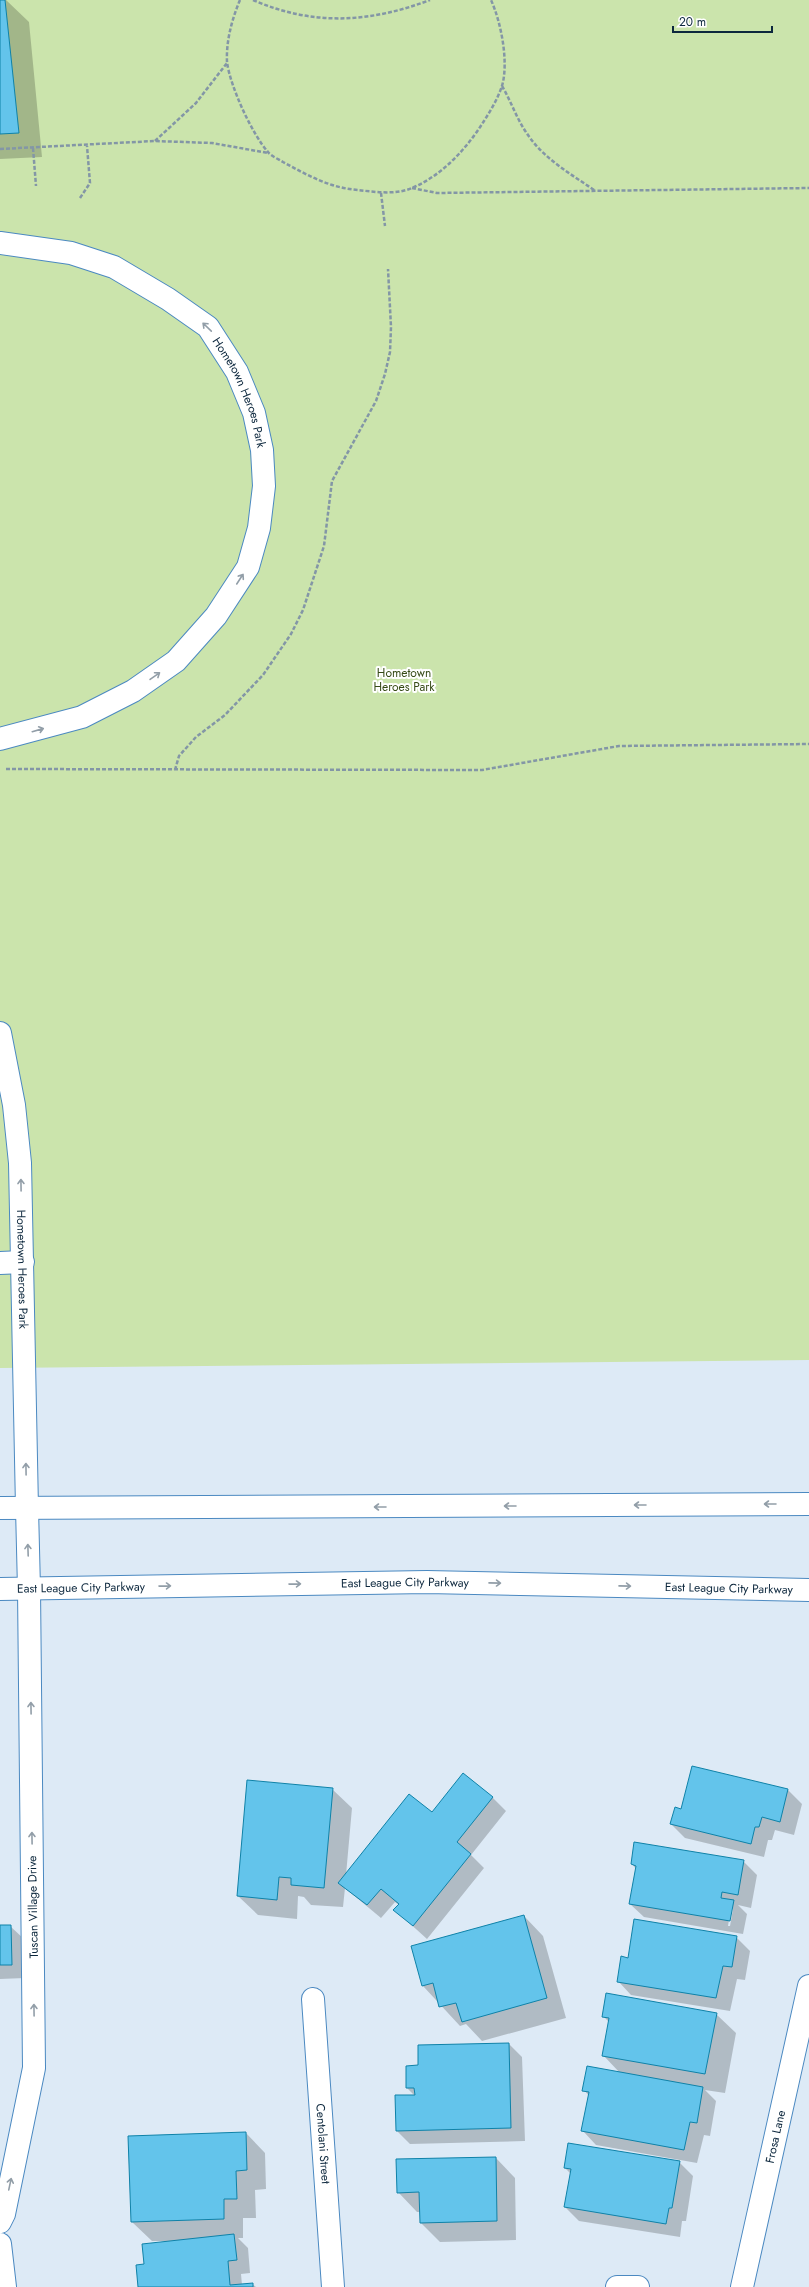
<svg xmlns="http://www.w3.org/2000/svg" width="809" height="2287" font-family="Jost,sans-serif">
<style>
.green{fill:#cbe4ac}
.shadow{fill:#0003;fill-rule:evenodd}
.building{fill:#63c4eb;stroke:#0f82a8}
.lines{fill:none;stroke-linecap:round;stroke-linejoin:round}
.street-casing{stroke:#4b89c1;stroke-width:24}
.primary-casing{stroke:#4b89c1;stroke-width:24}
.path{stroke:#8396a6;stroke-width:2.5;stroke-dasharray:4 2;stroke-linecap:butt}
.street{stroke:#fff;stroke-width:22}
.primary{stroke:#fff;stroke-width:22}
.oneway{stroke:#929ea8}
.labels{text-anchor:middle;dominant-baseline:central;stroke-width:4;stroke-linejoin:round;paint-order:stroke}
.street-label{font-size:12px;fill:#0c273d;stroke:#fff}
.park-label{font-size:12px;fill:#364a16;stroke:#fff}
</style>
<rect width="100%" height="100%" fill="#ddeaf6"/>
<path class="green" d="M0,0H809V1360L0,1368Z"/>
<path class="shadow" d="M0,0H6L29,22L42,157L0,159Z
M692,1767L788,1790L802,1804L794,1835L775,1830L772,1840H768L764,1857L685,1838L671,1824L682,1810Z
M332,1789L352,1808L346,1875L432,1813L492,1797L506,1811L471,1855L484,1868L427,1939L395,1910L399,1905L395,1902L381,1918L345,1888L343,1907L311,1905L304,1897L298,1896L297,1919L258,1915L238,1896Z
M743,1861L757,1875L751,1908L738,1905L747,1914L743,1934L644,1917L630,1904L636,1869L632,1864ZM731,1907L733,1909L730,1926H728Z
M524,1916L543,1936L566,2018L482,2041L466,2024L460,2026L423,1986Z
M0,1926H10L24,1939L25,1978L0,1979Z
M736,1937L750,1951L745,1980L737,1979L730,2011L631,1995L618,1981L628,1959Z
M716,2014L736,2033L725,2093L705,2090L716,2101L710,2136L704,2135L697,2163L596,2145L583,2131L589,2096L584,2090L620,2073L603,2055L609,2022L603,2016Z
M509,2044L522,2057L525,2141L410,2144L397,2131L415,2096L407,2088L419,2066Z
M246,2133L265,2153L266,2189L255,2190L256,2218H243V2238H238L248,2248L250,2273L241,2274L242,2285L252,2284L256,2287H139L145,2265L166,2241H152L132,2222Z
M496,2158L515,2178L516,2240L440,2242L421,2223L420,2212H417L398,2192Z
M679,2162L693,2176L686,2221H682L680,2237L579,2221L565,2207L571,2174L565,2168Z"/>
<path class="building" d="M0,0H5L19,133L0,134Z
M692,1766L788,1789L780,1822L762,1817L759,1827H755L751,1844L670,1824L675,1807L681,1809Z
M463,1773L493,1797L457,1842L471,1854L413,1926L393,1910L399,1904L381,1889L367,1905L338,1883L409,1794L432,1812Z
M247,1780L333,1788L324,1888L291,1885V1878L279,1877L277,1900L237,1896Z
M634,1842L744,1860L738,1895L722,1892L721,1898L734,1900L730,1921L629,1904L636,1866L631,1864Z
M524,1915L547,1998L462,2022L456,2003L439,2007L433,1983L422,1986L411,1946Z
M634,1919L737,1936L732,1967L723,1966L716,1998L617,1982L621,1956L628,1958Z
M0,1925H11L12,1965H0Z
M606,1993L717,2013L705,2074L602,2056L609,2018L602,2017Z
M509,2043L511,2128L396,2131L395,2095H415L414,2088H406V2066L418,2065V2045Z
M587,2066L703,2087L697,2123L690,2122L684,2150L581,2131L589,2092L582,2091Z
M246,2132L247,2170L236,2171L237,2199H224V2219L131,2222L128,2136Z
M568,2143L680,2161L672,2208H669L666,2224L564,2207L571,2169L564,2168Z
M496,2157L497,2221L420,2223L419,2192L397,2193L396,2159Z
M234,2234L237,2260L228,2261L230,2285L253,2283V2287H138L136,2265L144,2264L142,2244Z"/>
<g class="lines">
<g class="street-casing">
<g id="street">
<path id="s1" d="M0,243L71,253L114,267L168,299L208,327L237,372L254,413L262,450L264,486L259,528L248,567L216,616L176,661L133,691L82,717L0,739"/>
<path id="s2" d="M0,1033L14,1105L20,1163L27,1508"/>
<path d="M0,1263L23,1262"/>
<path id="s3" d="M313,1999L333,2287"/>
<path d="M0,2222L4,2214L34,2068L29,1589"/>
<path d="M0,2244L5,2287"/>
<path d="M617,2287H638"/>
<path id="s4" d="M742,2287L809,1986"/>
</g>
</g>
<g class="primary-casing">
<g id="primary">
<path d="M0,1508L809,1504"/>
<path d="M27,1508L29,1589"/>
<path id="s5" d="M0,1589L427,1582L809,1590"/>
</g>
</g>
<path class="path" d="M240,0C232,19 226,41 227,62C230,86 252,134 268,152C271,156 278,159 283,162C307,175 330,188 358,190C375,192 396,195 412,188C443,175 467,148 484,121C491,110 498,98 502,86C509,62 501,22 491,0
M253,0C313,26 369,23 430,0
M502,86C511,101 517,120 528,135C544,159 571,174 594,190
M155,141L196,103L227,63
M33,148L36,186
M0,149L155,141L212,143L268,153
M412,188L437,193L809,188
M381,193L385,226
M80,198L90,183L87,146
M6,769L482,770L619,746L809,744
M175,770L179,756L196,737L225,715L263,675L291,634L303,610L324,546L332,481L376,401L385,374L390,352L391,327L388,269"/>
<use href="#street" class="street"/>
<use href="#primary" class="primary"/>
</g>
<defs><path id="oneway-shaft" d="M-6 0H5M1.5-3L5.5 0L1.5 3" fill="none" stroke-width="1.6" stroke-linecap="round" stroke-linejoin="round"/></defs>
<g class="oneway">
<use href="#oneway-shaft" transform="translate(207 327) rotate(-136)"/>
<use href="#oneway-shaft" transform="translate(240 579) rotate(-57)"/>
<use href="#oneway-shaft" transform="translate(155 676) rotate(-35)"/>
<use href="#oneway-shaft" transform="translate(38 730) rotate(-16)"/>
<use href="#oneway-shaft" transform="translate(21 1185) rotate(-91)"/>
<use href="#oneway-shaft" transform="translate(26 1469) rotate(-91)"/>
<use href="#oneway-shaft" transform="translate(770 1504) rotate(180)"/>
<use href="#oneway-shaft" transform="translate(640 1505) rotate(180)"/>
<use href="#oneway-shaft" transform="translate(510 1506) rotate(180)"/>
<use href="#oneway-shaft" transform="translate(380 1507) rotate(180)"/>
<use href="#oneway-shaft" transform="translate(28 1550) rotate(-92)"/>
<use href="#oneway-shaft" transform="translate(495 1583) rotate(1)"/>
<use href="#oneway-shaft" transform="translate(295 1584) rotate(-1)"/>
<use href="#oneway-shaft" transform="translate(165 1586) rotate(-1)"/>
<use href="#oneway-shaft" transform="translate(625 1586) rotate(1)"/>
<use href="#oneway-shaft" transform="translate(31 1708) rotate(-91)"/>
<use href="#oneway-shaft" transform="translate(32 1838) rotate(-91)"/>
<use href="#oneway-shaft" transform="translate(34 2010) rotate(-91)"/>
<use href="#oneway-shaft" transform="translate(10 2184) rotate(-78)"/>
</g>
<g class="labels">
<g class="street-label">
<text stroke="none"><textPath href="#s1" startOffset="302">Hometown Heroes Park</textPath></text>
<text stroke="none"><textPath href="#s2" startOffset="238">Hometown Heroes Park</textPath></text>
<text stroke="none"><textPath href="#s5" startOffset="405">East League City Parkway</textPath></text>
<text stroke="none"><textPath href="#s5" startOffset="81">East League City Parkway</textPath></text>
<text stroke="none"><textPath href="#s5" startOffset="729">East League City Parkway</textPath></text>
<text transform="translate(33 1907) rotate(-91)">Tuscan Village Drive</text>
<text stroke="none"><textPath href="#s4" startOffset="154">Frosa Lane</textPath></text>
<text stroke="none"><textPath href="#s3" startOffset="145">Centolani Street</textPath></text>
</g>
<g class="park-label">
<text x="404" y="673">Hometown<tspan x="404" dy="14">Heroes Park</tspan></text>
</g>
</g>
<path d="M673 26v6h99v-6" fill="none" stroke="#0c273d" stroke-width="2"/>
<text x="679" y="26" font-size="12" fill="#0c273d" stroke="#ffffff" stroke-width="3" paint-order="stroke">20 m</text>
</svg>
